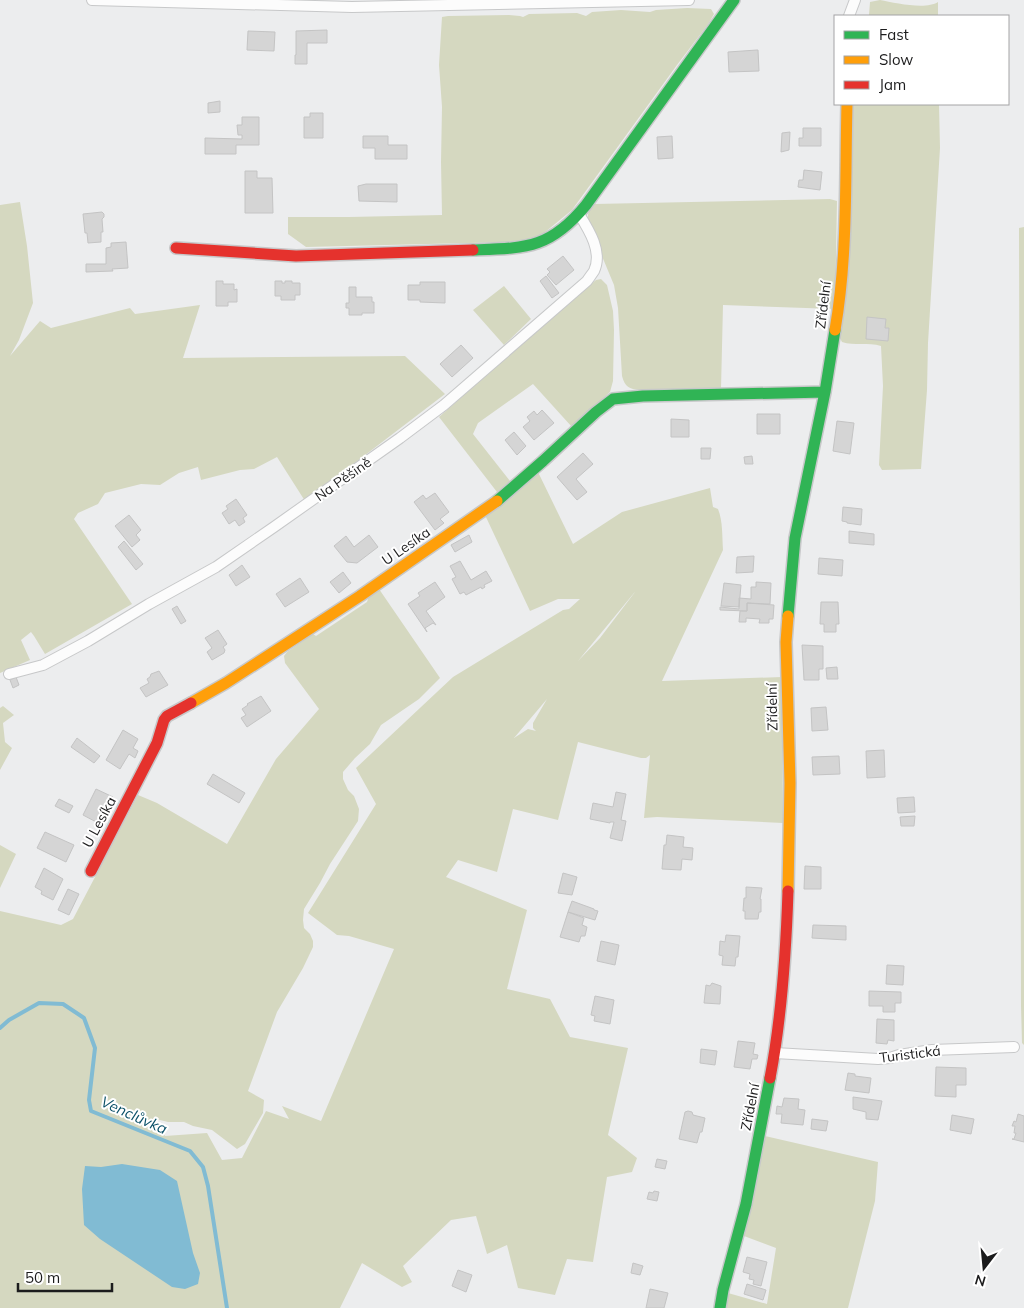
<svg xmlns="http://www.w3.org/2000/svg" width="1024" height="1308" font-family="Mulish,sans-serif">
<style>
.green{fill:#d5d8c0;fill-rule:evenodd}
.water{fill:#81bbd3}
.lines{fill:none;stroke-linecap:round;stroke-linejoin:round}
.stream{stroke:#81bbd3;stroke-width:4}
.building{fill:#d5d5d5;stroke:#c4c4c4}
.street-casing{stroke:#c7c8c9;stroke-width:12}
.fast-casing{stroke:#c7c8c9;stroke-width:14}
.slow-casing{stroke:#c7c8c9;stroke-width:14}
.jam-casing{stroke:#c7c8c9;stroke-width:14}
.street{stroke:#fcfcfc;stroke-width:10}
.fast{stroke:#30b455;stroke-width:11}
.slow{stroke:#ff9f0a;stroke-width:11}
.jam{stroke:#e5322d;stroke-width:11}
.labels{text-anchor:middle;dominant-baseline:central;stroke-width:4;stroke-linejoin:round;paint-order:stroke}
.street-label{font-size:14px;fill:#1c1c1d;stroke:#fff}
.water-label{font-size:15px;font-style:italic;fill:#0a5068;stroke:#fff}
</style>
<rect width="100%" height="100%" fill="#ecedee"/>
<path class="green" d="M880,0C895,3 926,10 938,2V16H865L869,15L870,2Z
M687,8L711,9L714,14L709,23L677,65L572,210L544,233L529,240L515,242L306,247L288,234V217H349L442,215L441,162L442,107L439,65L442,17L448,16L509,15L520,16L523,17L529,14L577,13L586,16L592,12L621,10L650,12L656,10Z
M853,104H939L940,148L928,343L927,390L921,469L882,470L879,465L883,386L881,346C868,342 854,346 842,342L839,336Z
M830,199L837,201L835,309L723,305L721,389L640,390C629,389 625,387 622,376L618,308L614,285L589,225C587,216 587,212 594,204Z
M20,202L27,246L33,303L19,340L10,356L40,321L51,328L130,308L135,314L200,305L183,358L405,356L445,394L305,501L277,457L254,469L240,470L201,480L198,467L179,473L160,485L141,484L105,493L98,504L78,513L74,519L132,604L45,654L34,636L31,632L21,640L30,660L0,673V205Z
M1024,227V1045L1022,1043L1021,1006L1019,228Z
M601,279L607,285L613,311L614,330L613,381L610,392L572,427L533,384L478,423L473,434L510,481L497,492L439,417L541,327L596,280Z
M504,286L531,319L504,345L473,310Z
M538,472L573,544L622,512L710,488L713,507L718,509C723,521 722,537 723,550L662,681L782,677L783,823L657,817L644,818L650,755L646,758H641L578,742L558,820L513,809L497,872L458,860L446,877L527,910L507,989L550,999L570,1037L628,1048L608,1135L637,1158L632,1172L607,1177L593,1262L567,1259L555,1295L518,1288L507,1245L487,1254L476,1216L451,1220L403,1266L412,1282L402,1287L362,1263L340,1308H0V911L61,925L73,919L138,795L157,803L227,844L276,759L319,709L285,663L284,656L287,652L313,634L316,636L367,602L369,596L379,589L440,678L419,699L381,725L370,744L355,758L343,772V779L348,790L354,796L359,809L358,821L330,864L320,883L304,909L303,920L304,928L310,934L313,941V947L303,968L277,1012L248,1091L264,1100L263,1113L245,1144L237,1149L212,1130L193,1126L184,1122H168L156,1119L165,1136L207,1133L222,1160L242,1158L243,1156L266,1111L289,1119L282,1106L321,1121L394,949L349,936L337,935L308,913L376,804L356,768L453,677L563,610L569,609L580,599H558L530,611L485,515ZM635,592L600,638L578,661L634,593ZM547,699L533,723V728L536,731L528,729L514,738Z
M3,706L14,715L3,723L5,742L12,748L0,770V708Z
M0,845L16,854L0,888Z
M765,1136L878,1162L875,1201L848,1308H726L728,1293L767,1304L776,1248L744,1236Z"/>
<path class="water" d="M122,1164L160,1170L177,1181L193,1253L200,1273L198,1284L185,1289L172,1287L100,1239L84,1225L82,1189L85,1166L101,1167Z"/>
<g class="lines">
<path class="stream" d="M0,1028L9,1020L39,1003L63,1004L84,1018L95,1048L89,1100L91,1111L190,1151L203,1167L208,1186L227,1308"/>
</g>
<path class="building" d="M327,30V43H307V64H295V55H296V31Z
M248,31L275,32L274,51L247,50Z
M757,50H758L759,71L729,72L728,52Z
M220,101V112L208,113V103Z
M310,113H323V138H304V117H310Z
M242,117H259V145H236V154H205V138L242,139V135H238L237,125H242Z
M803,128H821V146H799V138H803Z
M790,132L789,150L781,152L782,133Z
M363,136H388V145H407V159H375V148H363Z
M672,136L673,158L658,159L657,137Z
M804,170L822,172L820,190L798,187L799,180H803Z
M245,171H257V178H272L273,213H245Z
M366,184H397V202L359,201L358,186Z
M102,212L104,214V217L102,219L103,232H101V242L88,243L87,233H85L83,214Z
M126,242L128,268L112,269L113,271L86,272V264H106V248L111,247V243Z
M563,256L574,270L556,285L547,275L550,272L547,269Z
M546,276L559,293L552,298L540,281Z
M216,281H223V284H234V290L237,289V302H228V306H216Z
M275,281H282V283H285V281H292V283H300V295H295V300H281V296H275Z
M420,282H445V303L420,302V300H408V285H420Z
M349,287H356V297H372V302H374V313H362V315H349V308H346V303H349Z
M867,317L886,319L885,328H889L888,341L866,339Z
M461,345L473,358L452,377L440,364Z
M542,410L554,423L534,440L523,427L530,421L527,417L534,411L537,415Z
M757,414H780V434H757Z
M671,419L689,420V437H671Z
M837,421L854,423L850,454L833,451Z
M514,432L526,446L517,455L505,440Z
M701,448H711L710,459H701Z
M583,453L593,464L576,479L587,492L577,500L557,477Z
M752,456L753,464H745L744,457Z
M435,493L449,512L440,519L444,523L435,530L414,502L423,495L426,499Z
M236,499L247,515L243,518L245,522L239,526L235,520L229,524L222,513L228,509L226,506Z
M843,507L862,509L861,525L847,523V522L842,521Z
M129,515L141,530L136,535L140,540L132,547L115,526Z
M849,531L874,534V545L849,543Z
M369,535L378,547L357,563L347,562L334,546L346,536L354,547Z
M469,535L472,542L455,552L451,545Z
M124,541L143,564L136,570L118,547Z
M754,556L753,572L736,573L737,557Z
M819,558L843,560L842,576L818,574Z
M460,561L471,580L486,571L492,581L484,585L485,587L482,589L481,587L466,595L464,592L460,594L452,579L456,577L450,566Z
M242,565L250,577L236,586L229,575Z
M343,572L351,583L339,593L330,582Z
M300,578L309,592L285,607L276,594Z
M435,582L445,597L426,611L436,625L433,623L425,628L427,632L408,604L420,596L418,593Z
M756,582L771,583L770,604L747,603V611L720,610V607L739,609V598L751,599V587H756Z
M724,583L741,585L739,607L721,606Z
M821,602H838L839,624H836V632H824V624H820Z
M747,603L774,605L773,619H769V623H759L760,619L746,618V622H739L740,611H747Z
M177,606L186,621L181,624L172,609Z
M218,630L227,644L223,647L225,650L224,653L212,660L207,652L212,648L205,638Z
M802,645L823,646V669H819V680H804Z
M837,667L838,679H827L826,668Z
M159,671L168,685L146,697L140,688L149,683L147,679L150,677L151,674Z
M16,677L19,685L13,688L10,680Z
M261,696L271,711L247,727L241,718L246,715L242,709L248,705L247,704Z
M826,707L828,730L812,731L811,708Z
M123,730L138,739L133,748L138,751L135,758L129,754L120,769L106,760Z
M77,738L100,756L94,763L71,747Z
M884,750L885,777L867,778L866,751Z
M839,756L840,774L813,775L812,757Z
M213,774L245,793L239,803L207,784Z
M96,789L113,797L100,824L83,815Z
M616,792L626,794L621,820L626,821L622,841L610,838L614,822H610V823L590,819L593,803L613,807Z
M914,797L915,812L898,813L897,798Z
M59,799L73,806L69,813L55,806Z
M915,816L914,826H901L900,817Z
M45,832L74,845L66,862L37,848Z
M667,835L684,837L683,847L693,848L692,860L682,859L681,870L662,869L664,845H666Z
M805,866L821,867V889H804Z
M44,868L63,879L53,900L41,894L42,891L35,887Z
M563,873L577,877L572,895L558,893Z
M746,887L762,888L760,899H761V912H759L758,919H745V911H743L744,898H746Z
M68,889L79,894L69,915L58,910Z
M572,901L594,909V910L598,911L595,920L568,912Z
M568,912L584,918L582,925L587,927L585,936H581L579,942L560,937Z
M813,925L846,926V940L812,938Z
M726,935L740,936L738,957H736L735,966L722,965L723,956L719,955L720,941L725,942Z
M601,941L619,945L615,965L597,961Z
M887,965L904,966L903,985L886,984Z
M712,983L721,986L720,1004L704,1003L706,985L710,986Z
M869,991L901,992V1003H895V1012H883V1006H869Z
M595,996L614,1000L610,1024L594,1021L595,1016L591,1015Z
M877,1019L894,1020V1041L888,1040L887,1044L876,1043Z
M738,1041L755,1043L753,1054L758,1055L757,1059H752L750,1069L734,1067Z
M701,1049L717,1051L715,1065L700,1063Z
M936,1067L966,1068V1085H956V1097L935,1096Z
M848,1073L855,1074V1076L871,1078L869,1093L845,1090Z
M853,1097L882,1101L878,1120L866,1119V1112L853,1109Z
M784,1098L799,1099L798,1109L805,1110L803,1125L781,1123L782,1114H776L777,1106L782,1107Z
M688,1111L692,1112L693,1115L705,1118L702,1132H700L697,1143L679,1139L685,1112Z
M1018,1114L1024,1116V1142L1012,1139H1014L1016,1133H1014L1015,1126H1012L1014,1121L1016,1122Z
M952,1115L974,1119L971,1134L950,1130Z
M812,1119L828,1121L826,1131L811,1129Z
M657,1159L667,1161L665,1169L655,1167Z
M654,1191L659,1192L657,1201L647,1199L649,1192L653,1193Z
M747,1257L767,1262L761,1286L753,1284L754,1280L749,1279L750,1274L743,1272Z
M633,1263L643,1266L640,1275L631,1273Z
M458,1270L472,1275L466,1292L452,1286Z
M747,1284L766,1290L763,1300L744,1294Z
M650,1289L668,1293L664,1308H646Z"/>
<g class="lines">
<g class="street-casing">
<path id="street" d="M92,0L352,7L689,0
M849,16L855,0
M9,674L43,665L88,641L149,604L216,567L274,527L400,438L444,405L587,281C589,278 592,274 594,271C603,252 589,230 579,214
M775,1053L878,1059L890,1058L899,1055L932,1050L1014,1047"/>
</g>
<g class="fast-casing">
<path id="fast" d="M473,250C526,248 550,249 586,205L734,0
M497,501L543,461L596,412L613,399L643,396L825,392
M788,616L795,538L825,392L835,330
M720,1308L723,1290L746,1204L770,1078"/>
</g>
<g class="slow-casing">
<path id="slow" d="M835,330C848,255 845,179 847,104
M191,703L226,683L360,596L497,501
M788,891L790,783L786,642L788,616"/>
</g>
<g class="jam-casing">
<path id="jam" d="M176,248L296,256L473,250
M91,871L157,743L164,720L167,716L191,703
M770,1078C782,1016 786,953 788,891"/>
</g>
<use href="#street" class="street"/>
<use href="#fast" class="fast"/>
<use href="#slow" class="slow"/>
<use href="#jam" class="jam"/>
</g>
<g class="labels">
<g class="street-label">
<text transform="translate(823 305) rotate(-83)">Zřídelní</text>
<text transform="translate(343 479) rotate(-35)">Na Pěšině</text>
<text transform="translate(406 546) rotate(-35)">U Lesíka</text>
<text transform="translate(772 707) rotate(-91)">Zřídelní</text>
<text transform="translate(99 822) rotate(-62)">U Lesíka</text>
<text transform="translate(910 1054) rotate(-7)">Turistická</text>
<text transform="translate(750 1107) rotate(-79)">Zřídelní</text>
</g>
<g class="water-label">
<text transform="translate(134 1115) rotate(24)">Venclůvka</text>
</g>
</g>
<rect x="834" y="15" width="175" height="90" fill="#ffffff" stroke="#a4a4a5"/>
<rect x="844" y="31" width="25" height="8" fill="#30b455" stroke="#a4a4a5"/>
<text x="879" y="40" font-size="15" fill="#1c1c1d">Fast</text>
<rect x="844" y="56" width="25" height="8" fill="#ff9f0a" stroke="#a4a4a5"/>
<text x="879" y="65" font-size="15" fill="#1c1c1d">Slow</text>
<rect x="844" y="81" width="25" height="8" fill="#e5322d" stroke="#a4a4a5"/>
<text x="879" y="90" font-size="15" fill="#1c1c1d">Jam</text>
<g transform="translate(984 1268) rotate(196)" stroke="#ffffff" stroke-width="4" paint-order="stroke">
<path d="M0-4L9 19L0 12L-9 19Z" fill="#1c1c1d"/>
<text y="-8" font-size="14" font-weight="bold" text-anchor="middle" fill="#1c1c1d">N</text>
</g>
<path d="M18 1283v8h94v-8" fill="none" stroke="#1c1c1d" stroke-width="2.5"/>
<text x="25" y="1283" font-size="15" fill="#1c1c1d" stroke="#ffffff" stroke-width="4" paint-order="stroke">50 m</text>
</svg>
